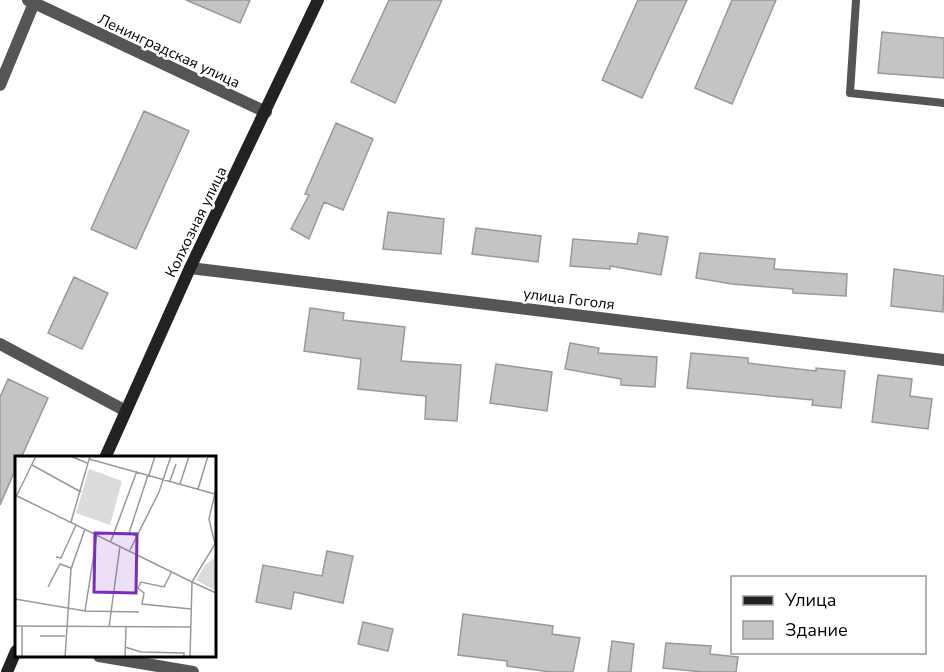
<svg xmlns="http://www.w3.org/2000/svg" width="944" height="672" font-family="'Nunito Sans',sans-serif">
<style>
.building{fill:#c4c4c4;stroke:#999;stroke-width:1.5}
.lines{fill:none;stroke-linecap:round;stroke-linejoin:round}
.service{stroke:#555;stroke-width:8}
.minor{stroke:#555;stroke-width:12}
.secondary{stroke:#222;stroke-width:12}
.labels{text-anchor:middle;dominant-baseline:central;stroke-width:5;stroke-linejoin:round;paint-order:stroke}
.street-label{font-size:15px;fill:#000;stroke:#fff}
.inset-road{fill:none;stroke:#999;stroke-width:1.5}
.view{fill:#7b2cbf;fill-opacity:0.15;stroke:#7b2cbf;stroke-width:3}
.inset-edge{fill:none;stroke:#000;stroke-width:3}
</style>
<rect width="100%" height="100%" fill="#fff"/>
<path class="building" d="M186,0H250L240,23Z
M389,0H442L395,103L351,82Z
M638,0H687L642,98L602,80Z
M732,0H776L732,104L695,88Z
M882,32L944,38V78L878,73Z
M144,111L189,131L136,249L91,229Z
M336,123L373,139L343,210L324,202L309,239L291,229L309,195L305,194Z
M388,212L444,219L441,254L383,249Z
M476,228L541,236L538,262L472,254Z
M639,233L668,237L661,275L610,266V269L570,266L573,239L637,244Z
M700,253L775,259L774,269L847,274L846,296L793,293V289L732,284L696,278Z
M894,269L944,276L943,312L891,306Z
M74,277L108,293L82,349L48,333Z
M310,308L344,313L343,320L405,327L401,361L461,365L457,421L425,419L426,396L358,389L361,359L304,351Z
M570,343L599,348L598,353L657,357L655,387L621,385V379L565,369Z
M691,353L748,358V363L816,371V368L845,371L841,408L812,405L813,400L687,388Z
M496,364L552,372L547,411L490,403Z
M878,375L912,379L910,396L932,399L928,429L872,422Z
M8,379L48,398L21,458H16V468L0,505V397Z
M327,551L353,556L343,603L294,592L291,609L256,602L263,565L322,576Z
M463,614L553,626L552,634L580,638L573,672H551L507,666V661L458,655Z
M363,622L393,629L388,651L358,644Z
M612,641L634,644L631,672H608Z
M666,643L711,646L710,654L738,657L736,672H703L663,668Z"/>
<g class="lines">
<path class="service" d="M856,0L850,93L944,103"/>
<path class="minor" d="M28,0L266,112
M0,85L34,3
M190,268L944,360
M0,344L126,411
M99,656L193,672"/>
<path class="secondary" d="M105,458L190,268L318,0
M7,672L16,651"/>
</g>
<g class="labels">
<g class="street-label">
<text transform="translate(169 51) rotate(25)">Ленинградская улица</text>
<text transform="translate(196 222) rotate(-64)">Колхозная улица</text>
<text transform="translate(569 299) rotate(7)">улица Гоголя</text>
</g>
</g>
<g transform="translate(15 456)">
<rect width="201" height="201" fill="#fff"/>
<path d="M74,13L107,25L95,69L61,57ZM201,101V135L181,124L190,109Z" fill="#dcdcdc"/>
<path class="inset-road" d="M55,0L72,7M74,3L200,38M17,9L66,36M134,19L140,0M155,25L161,8M165,28L174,0M183,33L193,0M0,39L177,126M0,43L21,0M56,66L75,0M122,80L114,77L133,19M96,85L122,15M115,94L144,36L156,0M41,101L46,102L61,69M157,115L149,131L126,126L123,132L129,137L127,148L176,153M177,126L200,88L194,63L201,33M177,126L201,137M33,131L45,108L56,112M0,143L70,155L124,156M70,155L82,78M0,170L176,171M94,171L105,90M25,180H50M110,191L126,196L169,197V201M7,201V171M50,201L56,113L70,73M110,201L111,171M175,201L177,126"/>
<path class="view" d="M80,77L122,78L121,137L79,136Z"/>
<rect width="201" height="201" class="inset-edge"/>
</g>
<rect x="731" y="576" width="195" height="78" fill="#ffffff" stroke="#999999" stroke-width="1.5"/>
<rect x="743" y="596" width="30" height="9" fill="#222222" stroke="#999999" stroke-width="1.5"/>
<text x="785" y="606" font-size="18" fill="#000000">Улица</text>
<rect x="743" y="621" width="30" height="18" fill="#c4c4c4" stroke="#999999" stroke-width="1.5"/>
<text x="785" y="636" font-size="18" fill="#000000">Здание</text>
</svg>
